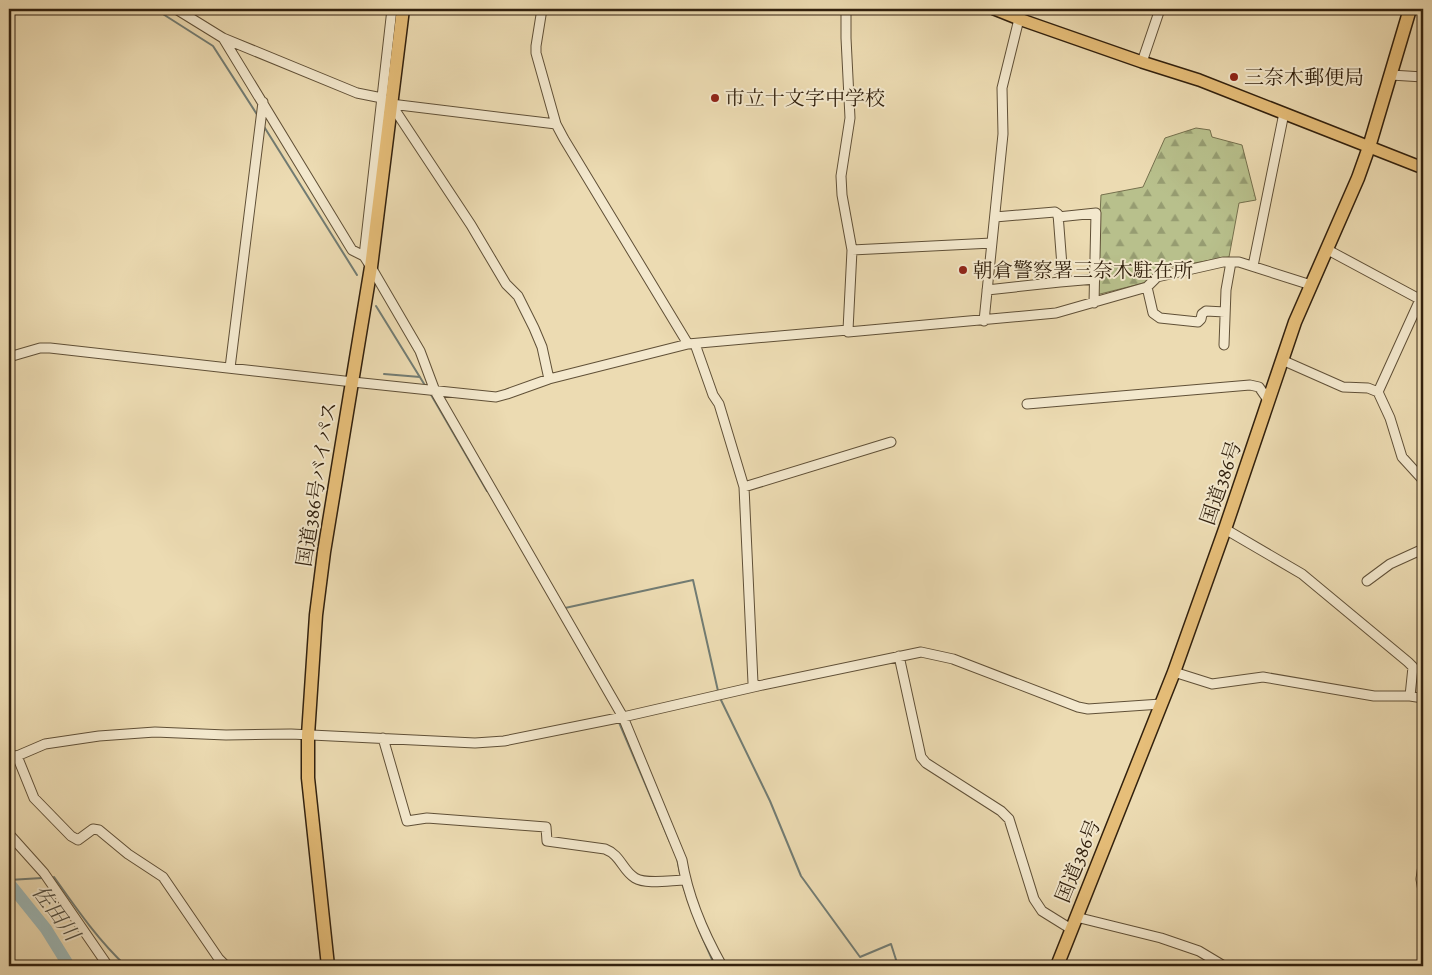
<svg xmlns="http://www.w3.org/2000/svg" width="1432" height="975" font-family="Alegreya,'Noto Serif JP',serif">
<style>
.forest{fill:url(#forest-firs);stroke:#75704d}
.lines{fill:none;stroke-linecap:round;stroke-linejoin:round}
.stream{stroke:#727c73;stroke-width:2}
.river{stroke:#9db8b7;stroke-width:12}
.minor-casing{stroke:#605037;stroke-width:11}
.major-casing{stroke:#32210e;stroke-width:14}
.highway-casing{stroke:#32210e;stroke-width:15}
.minor{stroke:#f3e8cd;stroke-width:9}
.major{stroke:#e6be79;stroke-width:11}
.highway{stroke:#e6be79;stroke-width:12}
.poi-dot{fill:#8f2418;stroke:#f3e8cd;stroke-width:2}
.labels{text-anchor:middle;dominant-baseline:central;stroke-width:4;stroke-linejoin:round;paint-order:stroke}
.poi-label{font-size:20px;fill:#32210e;stroke:#f3e8cd;text-anchor:start}
.street-label{font-size:20px;fill:#32210e;stroke:#f3e8cd}
.water-label{font-size:21px;font-style:italic;fill:#524e41;stroke:#f3e8cd}
</style>
<defs>
<pattern id="forest-firs" width="22" height="20" patternUnits="userSpaceOnUse" patternTransform="scale(1.25)"><rect width="22" height="20" fill="#b8c08c"/><path d="M5 1l3.5 6h-7zM16 11l3.5 6h-7z" fill="#969c71"/></pattern>
</defs>
<rect width="100%" height="100%" fill="#ecdbb2"/>
<filter id="stains"><feTurbulence type="fractalNoise" baseFrequency=".004" numOctaves="4"/><feColorMatrix values="0 0 0 0 .2 0 0 0 0 .09 0 0 0 0 .02 0 0 0 .5 -.17"/></filter>
<radialGradient id="worn" r=".72"><stop offset=".6" stop-color="#630" stop-opacity="0"/><stop offset="1" stop-color="#630" stop-opacity=".3"/></radialGradient>
<path class="forest" d="M1196,128L1210,130L1212,137L1242,145L1256,200L1239,203L1229,257L1159,269L1144,283L1096,295L1101,195L1143,187L1165,138Z"/>
<g class="lines">
<path class="stream" d="M155,9L213,46L258,116
M263,125L357,275
M376,306L426,387
M384,374L420,377
M430,393L487,491
M565,608L693,580L718,691
M720,698L770,801L801,876L860,957L891,944L898,966
M618,720L670,842
M677,858L680,873
M54,877C76,908 98,940 126,966
M9,880L42,878
M682,883L688,900
M699,930L715,966"/>
<path class="river" d="M9,883L46,929L69,966"/>
<g class="minor-casing">
<path id="minor" d="M176,9L223,38L357,93L382,98L391,104L471,225L506,284L518,296L534,328L542,347L549,379
M542,9L536,46V53L556,124L564,139L688,344
M846,9V38L850,118L841,176L842,195L852,250L848,330
M223,38L352,250L364,256L371,267L420,351L435,391L623,717L682,860C688,897 704,934 722,966
M1142,62L1160,9
M1391,75L1423,77
M391,104L556,124
M1058,217L1096,213L1094,303
M852,250L992,243
M1328,250L1423,301
M364,256L392,9
M1253,266L1284,113
M1060,282L1095,279
M1147,287L1153,313L1160,318L1198,322L1201,319L1202,314L1206,311L1225,312
M987,290L1060,282L1063,279L1058,214L1055,212L995,217
M984,321L1003,134L1002,88L1019,19
M695,344L713,395L719,404L744,487L753,683L758,686
M1224,345L1226,290L1231,262
M9,357L40,348H50L353,382L496,397L507,394L549,379L688,344L848,330V332L1056,313L1147,287L1157,277L1223,262H1239L1311,285
M1282,360L1343,387L1368,388L1378,392L1390,418L1402,457L1423,480
M230,368L263,102
M1378,392L1423,293
M1027,404L1250,385L1259,387L1268,400
M744,487L891,442
M1225,529L1302,574L1408,662L1413,667L1410,696
M1367,581L1390,564L1423,549
M899,656L921,757L926,763L1001,811L1009,819L1034,899L1042,911L1071,929
M1174,672L1212,684L1263,677L1374,696H1410L1423,698
M383,738L407,821L427,818L546,827L547,841L605,849C621,855 622,870 635,878C646,885 672,880 685,880
M9,755L17,756L45,744L99,736L155,732L226,735L291,734L475,743L504,741L623,717L758,686L921,652L953,659L1078,707L1088,709L1161,704
M17,756L34,798L71,836L78,840L93,829L99,830L128,854L163,877L219,959L226,966
M9,834L44,873L108,966
M1423,865L1421,879L1423,891
M1076,917L1161,938L1199,951L1224,966"/>
</g>
<g class="major-casing">
<path id="major" d="M994,9L1019,19L1142,62L1199,80L1423,168"/>
</g>
<g class="highway-casing">
<path id="highway" d="M328,966L308,778V735L316,615L324,552L371,267L403,9
M1057,966L1174,672L1225,529L1295,322L1358,178L1369,147L1410,9"/>
</g>
<use href="#minor" class="minor"/>
<use href="#major" class="major"/>
<use href="#highway" class="highway"/>
</g>
<g class="poi-dot">
<circle cx="1234" cy="77" r="5"/>
<circle cx="715" cy="98" r="5"/>
<circle cx="963" cy="270" r="5"/>
</g>
<g class="labels">
<g class="poi-label">
<text x="1244" y="77">三奈木郵便局</text>
<text x="725" y="98">市立十文字中学校</text>
<text x="973" y="270">朝倉警察署三奈木駐在所</text>
</g>
<g class="street-label">
<text transform="translate(1221 483) rotate(-71)">国道386号</text>
<text transform="translate(317 484) rotate(-81)">国道386号バイパス</text>
<text transform="translate(1078 861) rotate(-68)">国道386号</text>
</g>
<g class="water-label">
<text transform="translate(56 913) rotate(54)">佐田川</text>
</g>
</g>
<rect width="1432" height="975" fill="none" stroke="#ecdbb2" stroke-width="30"/>
<rect x="10" y="10" width="1412" height="955" fill="none" stroke="#32210e" stroke-width="2.5"/>
<rect x="15" y="15" width="1402" height="945" fill="none" stroke="#32210e"/>
<rect width="100%" height="100%" filter="url(#stains)"/>
<rect width="100%" height="100%" fill="url(#worn)"/>
</svg>
